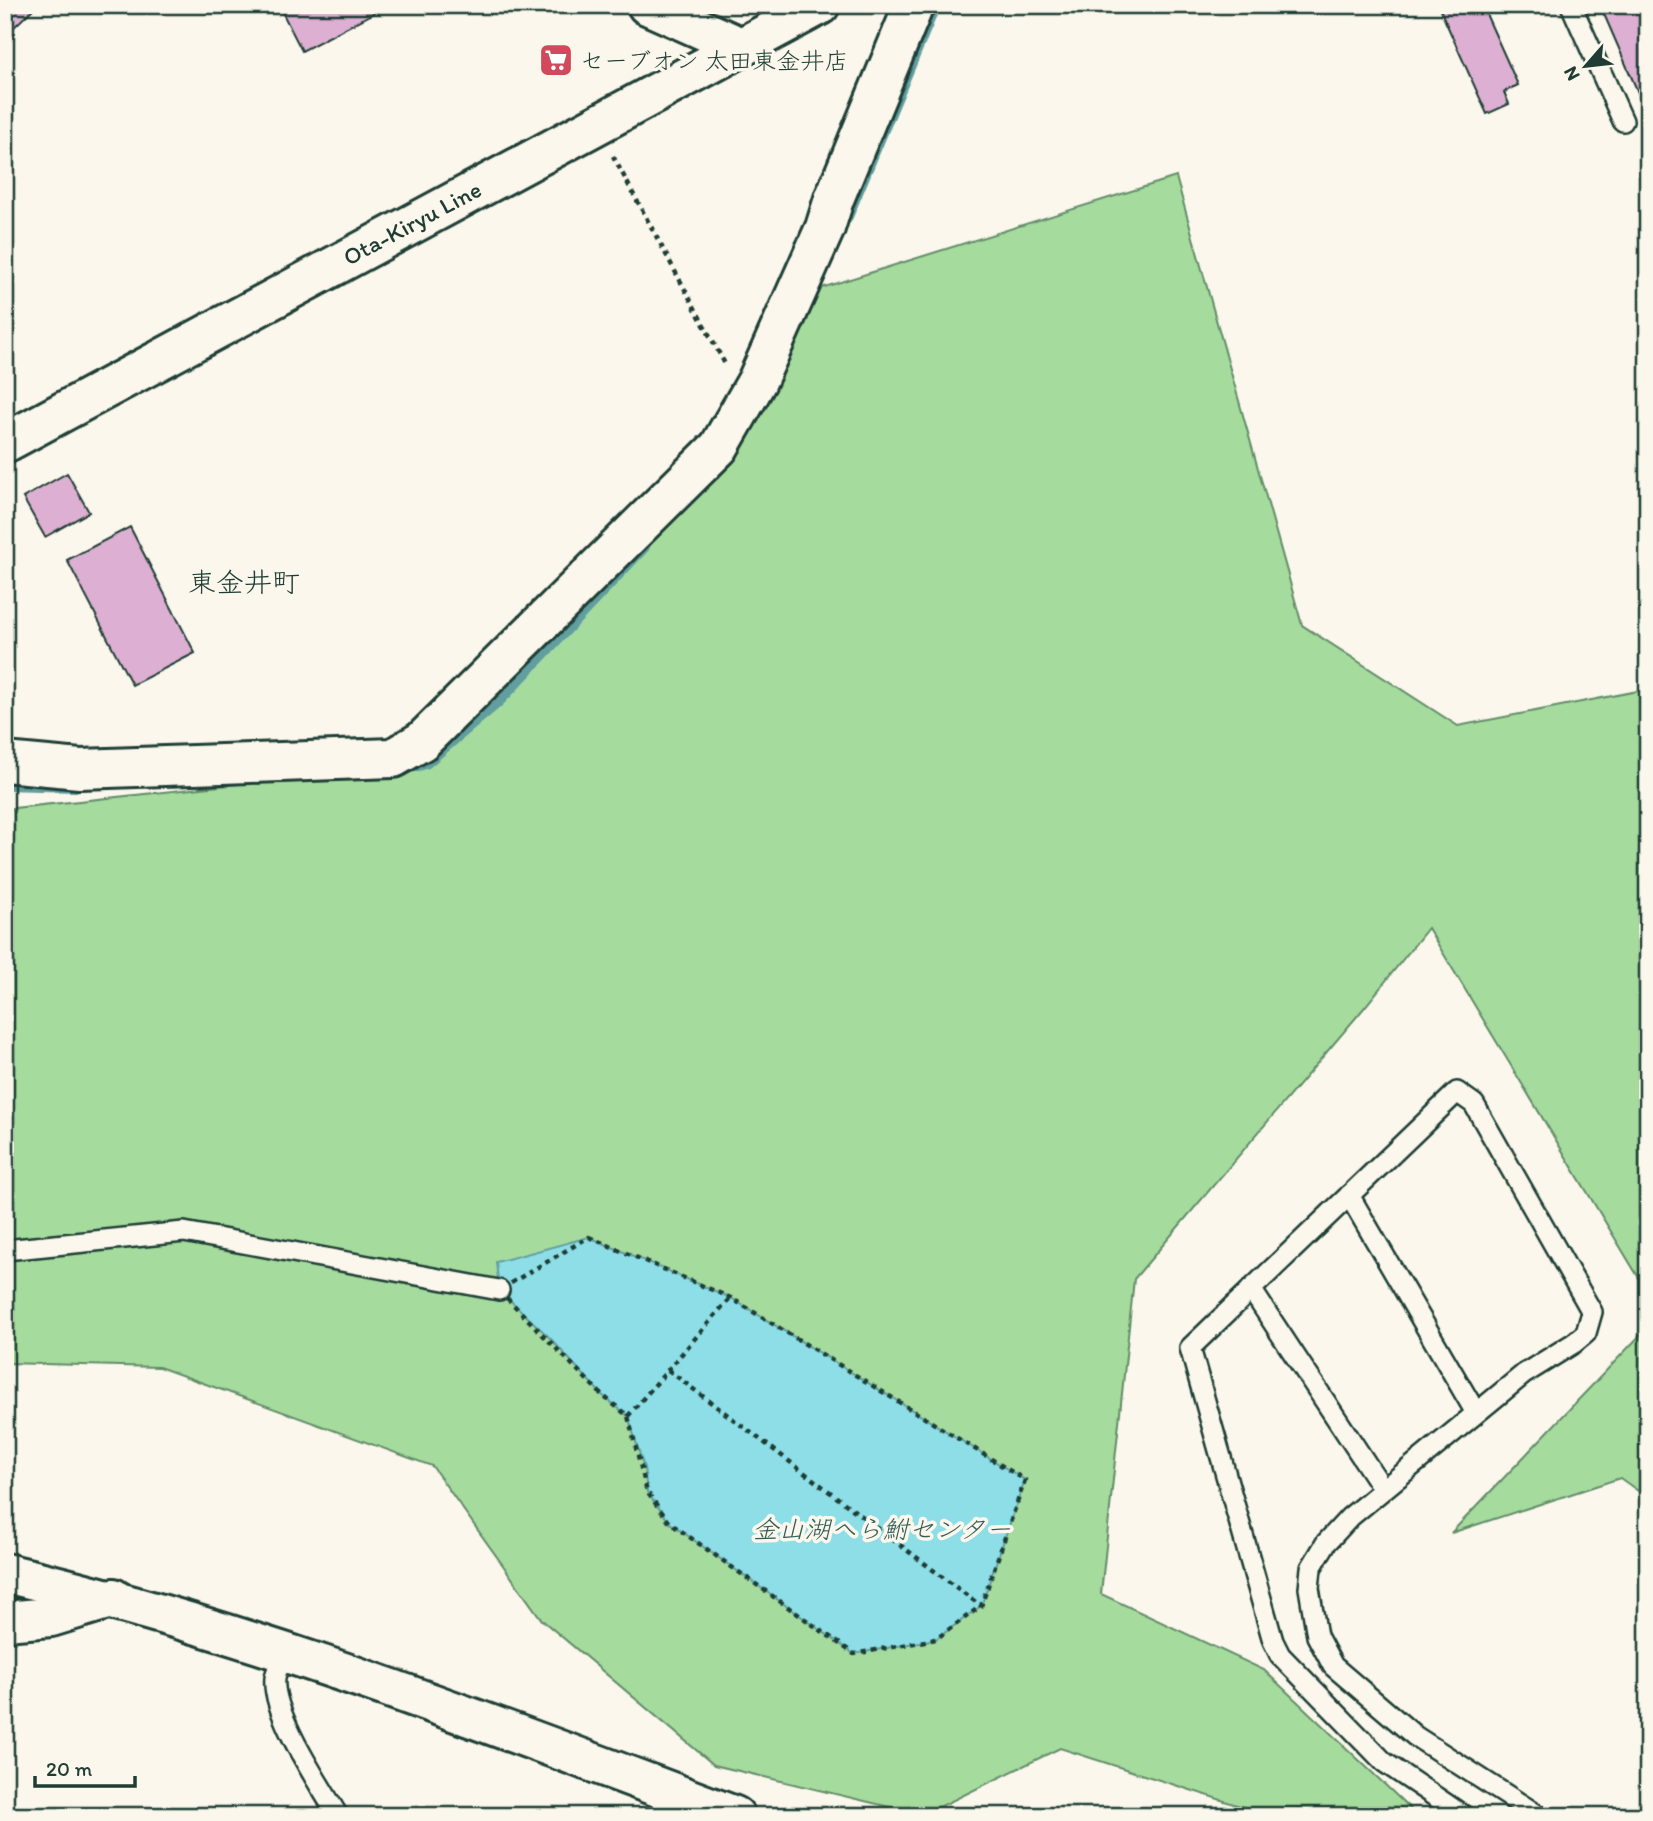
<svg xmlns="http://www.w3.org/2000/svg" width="1653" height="1821" font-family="Itim,'Klee One',sans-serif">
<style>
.green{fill:#a6db9e;stroke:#628c69;stroke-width:2}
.water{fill:#8ddee7;stroke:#619e9f;stroke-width:2}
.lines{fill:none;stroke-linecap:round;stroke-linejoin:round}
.stream{stroke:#619e9f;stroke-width:10}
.building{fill:#ddafd2;stroke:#1f3d34;stroke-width:2}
.lane-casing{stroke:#1f3d34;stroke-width:24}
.street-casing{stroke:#1f3d34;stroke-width:44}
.secondary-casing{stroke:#1f3d34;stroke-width:44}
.path{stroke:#1f3d34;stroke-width:4.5;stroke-dasharray:5 5;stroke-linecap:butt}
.lane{stroke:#fbf7ec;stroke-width:19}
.street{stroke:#fbf7ec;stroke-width:38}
.secondary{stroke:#fbf7ec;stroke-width:38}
.labels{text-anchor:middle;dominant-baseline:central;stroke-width:7;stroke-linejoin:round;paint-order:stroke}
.poi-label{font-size:24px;fill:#1f3d34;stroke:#fbf7ec;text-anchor:start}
.street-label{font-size:24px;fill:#1f3d34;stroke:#fbf7ec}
.water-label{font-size:26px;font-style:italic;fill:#355d58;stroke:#fbf7ec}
.quarter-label{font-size:28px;fill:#1f3d34;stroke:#fbf7ec}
</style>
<rect width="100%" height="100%" fill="#fbf7ec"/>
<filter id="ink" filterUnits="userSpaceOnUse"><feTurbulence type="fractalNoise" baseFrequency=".0143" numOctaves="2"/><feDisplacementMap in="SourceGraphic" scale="14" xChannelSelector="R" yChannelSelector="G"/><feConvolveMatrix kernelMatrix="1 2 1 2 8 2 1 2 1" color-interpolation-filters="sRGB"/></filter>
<g filter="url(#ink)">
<path class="green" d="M1176,177L1302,625L1458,726L1648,689V1293L1428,928L1364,1008L1134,1279L1101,1594L1264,1670L1418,1816H1271L1060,1748L923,1815L714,1765L542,1620L432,1466L159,1367L5,1363V809L426,764L731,456L818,289Z
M1648,1327V1498L1620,1478L1451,1533Z"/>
<path class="water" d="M589,1237L731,1298L1025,1480L981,1606L936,1639L854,1654L670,1523L647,1492L644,1468L628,1416L602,1395L551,1339L499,1290L496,1262Z"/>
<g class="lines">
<path class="stream" d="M847,219L936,5
M404,770L426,764L498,703L645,547
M5,785L75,787"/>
</g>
<path class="building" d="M5,5H37L5,36Z
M370,5L374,13L302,51L279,6Z
M1438,5H1482L1518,85L1504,92L1509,104L1487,114Z
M1600,5H1646L1648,94L1640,97Z
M67,473L89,512L45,537L23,498Z
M130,527L195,653L132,685L67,560Z"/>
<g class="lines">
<g class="lane-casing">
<path id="lane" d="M1571,5L1623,121
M1349,1195L1476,1413
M5,1250L184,1232L499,1290
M1251,1289L1383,1489
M285,1653C282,1660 276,1670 275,1678C271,1713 320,1785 338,1816
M1464,1816L1384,1762L1280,1655L1273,1641L1190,1348L1457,1092L1474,1104L1592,1312L1586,1333L1574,1343L1524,1374L1350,1517L1326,1543L1311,1568L1309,1588L1317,1636L1333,1666L1415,1736L1539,1816"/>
</g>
<g class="street-casing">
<path id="street" d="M5,762L80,769L393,758L422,741L719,447L757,381L825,228L834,199L914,5
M5,1621L51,1617L113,1598"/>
</g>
<g class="secondary-casing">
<path id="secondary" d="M647,5L730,42
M5,443L820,5
M5,1573C255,1631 495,1726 735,1816"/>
</g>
<path class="path" d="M613,156L725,364
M589,1237L731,1298L1025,1480L981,1606L936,1639L854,1654L670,1523L647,1492L628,1416L602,1395L499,1290Z
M668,1370L981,1606
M628,1416L730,1298"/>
<use href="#lane" class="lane"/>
<use href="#street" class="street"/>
<use href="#secondary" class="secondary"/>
</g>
</g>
<defs>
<g id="supermarket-square" transform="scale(1.75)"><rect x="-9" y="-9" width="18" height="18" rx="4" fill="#d1495b" stroke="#fbf7ec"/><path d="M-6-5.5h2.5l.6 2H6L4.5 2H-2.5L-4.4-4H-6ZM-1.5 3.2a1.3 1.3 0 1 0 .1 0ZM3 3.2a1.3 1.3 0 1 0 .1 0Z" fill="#fff"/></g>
</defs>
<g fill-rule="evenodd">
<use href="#supermarket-square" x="556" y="60"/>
</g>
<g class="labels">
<g class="poi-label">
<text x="580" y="60">セーブオン 太田東金井店</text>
</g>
<g class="street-label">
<text transform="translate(412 223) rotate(-28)">Ota-Kiryu Line</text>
</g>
<g class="water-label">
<text x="882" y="1529">金山湖へら鮒センター</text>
</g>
<g class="quarter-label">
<text x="244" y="582">東金井町</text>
</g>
</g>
<rect width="1653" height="1821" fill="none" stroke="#fbf7ec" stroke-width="28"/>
<rect x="14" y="14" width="1625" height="1793" fill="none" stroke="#1f3d34" stroke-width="2.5" filter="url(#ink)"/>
<g transform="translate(1586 66) rotate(242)" stroke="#fbf7ec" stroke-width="5" paint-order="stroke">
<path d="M0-5L12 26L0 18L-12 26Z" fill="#1f3d34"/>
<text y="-10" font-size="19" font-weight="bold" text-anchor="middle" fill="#1f3d34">N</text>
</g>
<path d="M35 1776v10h100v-10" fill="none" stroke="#1f3d34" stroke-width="3.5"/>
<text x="46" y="1776" font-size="21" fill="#1f3d34" stroke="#fbf7ec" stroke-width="5" paint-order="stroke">20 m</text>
</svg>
